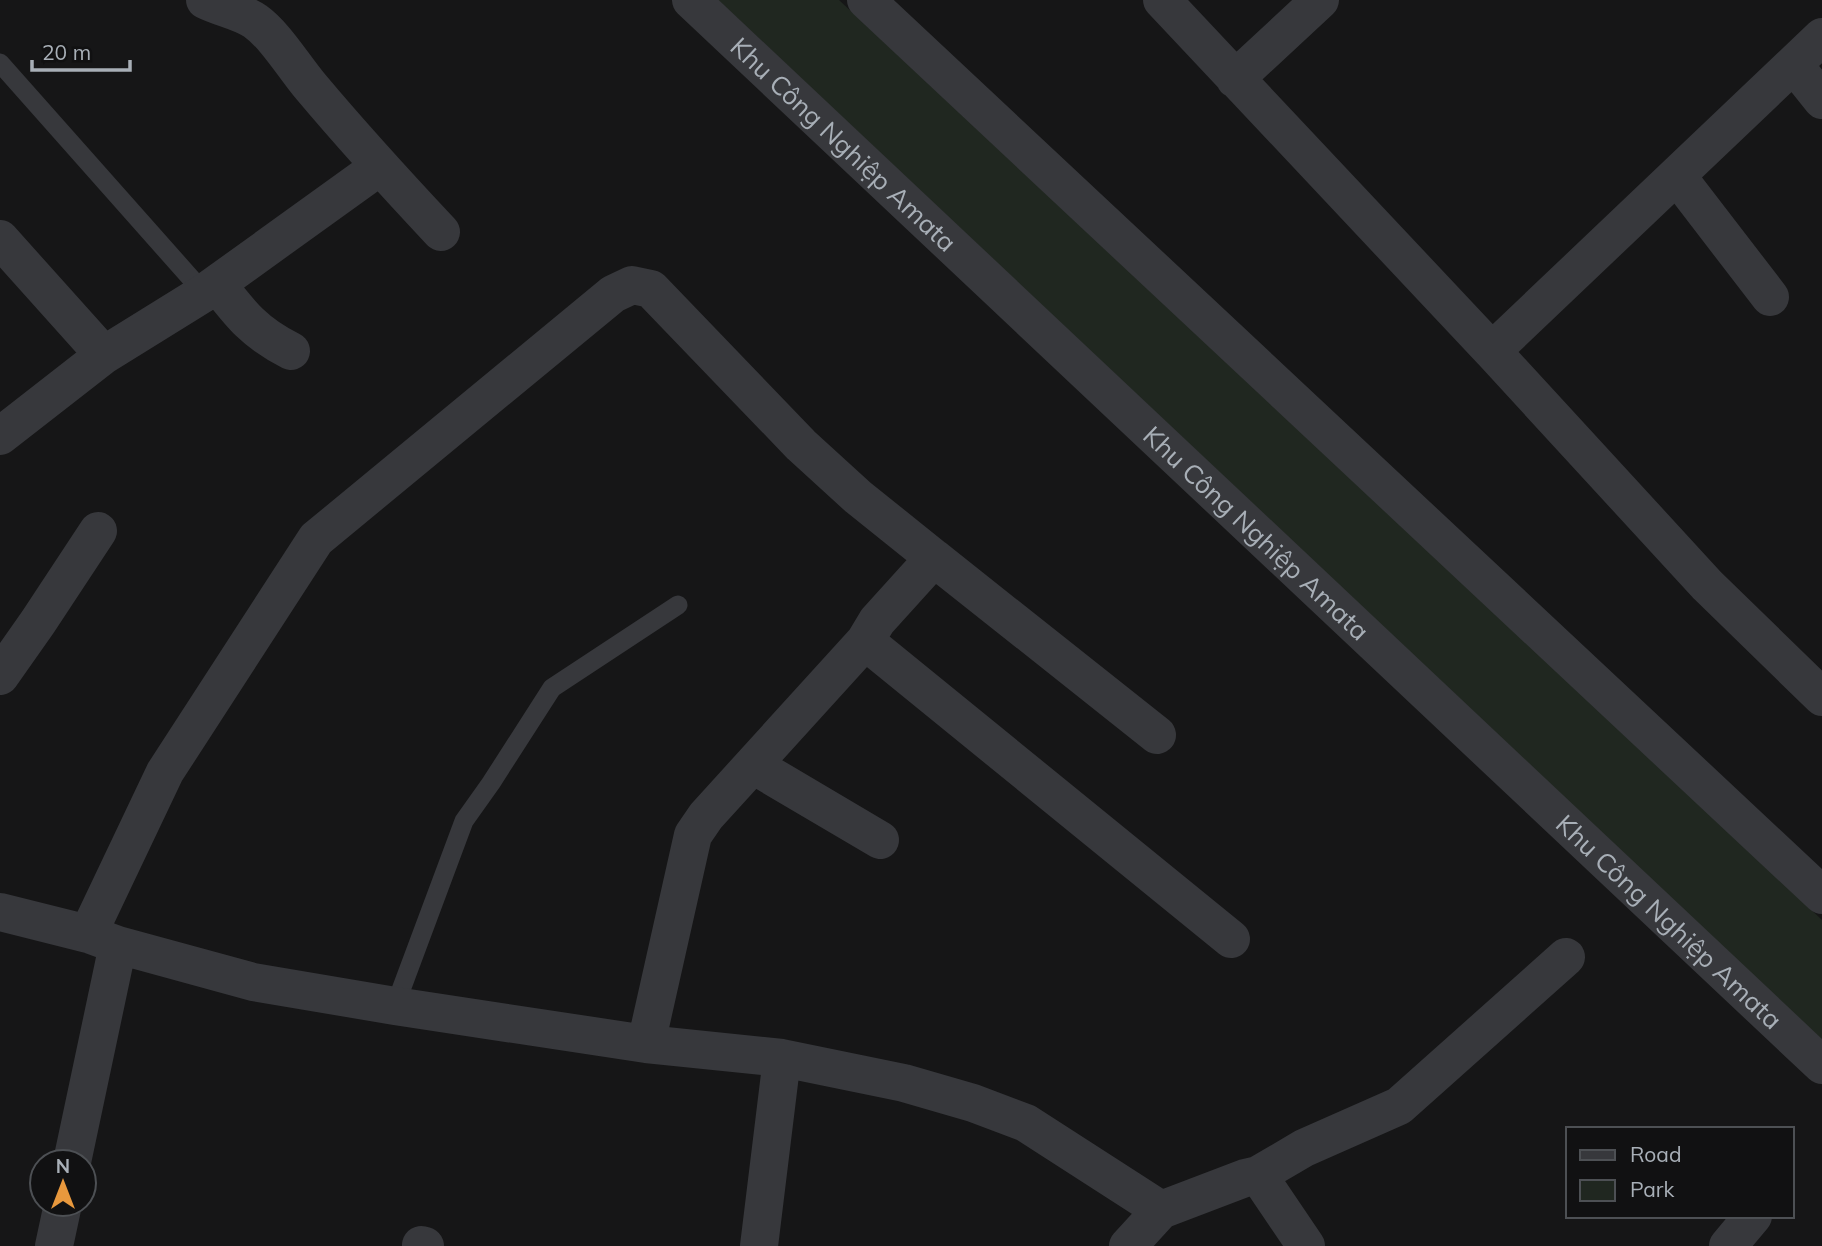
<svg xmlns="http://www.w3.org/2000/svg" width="1822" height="1246" font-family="Mulish,sans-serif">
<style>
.green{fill:#202720}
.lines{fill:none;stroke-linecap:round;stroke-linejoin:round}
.service{stroke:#37383c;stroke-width:19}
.minor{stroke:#37383c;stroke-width:38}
.tertiary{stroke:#37383c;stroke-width:38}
.labels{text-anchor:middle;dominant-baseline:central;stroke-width:6;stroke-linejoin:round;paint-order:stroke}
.street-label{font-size:26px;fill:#a8afb7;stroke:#111112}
</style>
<rect width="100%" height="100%" fill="#161617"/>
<path class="green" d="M718,0H839L1822,920V1040Z"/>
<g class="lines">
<path class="service" d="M0,63L204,293
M395,1006L464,821L491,783L552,688L678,605"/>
<path class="minor" d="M205,0C221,8 240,11 255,21C276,36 294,67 311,87C353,137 396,184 441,232
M1162,0L1492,351L1822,37
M1794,65L1822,100
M1235,79L1320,0
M1677,176L1770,297
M0,239L104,355
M217,284C241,315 255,333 291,351
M1492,351L1707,585L1822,697
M0,436L104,355L204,293L379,167
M934,558L1157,735
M865,641L1231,939
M0,676L38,622L98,531
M753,765L880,840
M0,912L88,934L118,945L253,982L395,1006L646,1044L782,1058L904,1083L973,1103L1026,1123L1161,1210
M88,934L165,772L316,539L613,294L632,285L651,289L801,445L858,497L934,558L877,621L865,641L706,816L693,835L646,1044
M72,1162L118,945
M1258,1175L1306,1246
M421,1245L425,1246
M54,1246L63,1204
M759,1246L782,1058
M1128,1246L1161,1210L1245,1178L1258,1175L1304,1148L1399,1106L1566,957
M1728,1246L1753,1216"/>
<g class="tertiary">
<path id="s1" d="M691,0L1822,1065"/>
<path d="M866,0L1822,895"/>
</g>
</g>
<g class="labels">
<g class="street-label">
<text stroke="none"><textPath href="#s1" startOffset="210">Khu Công Nghiệp Amata</textPath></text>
<text stroke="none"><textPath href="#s1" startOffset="777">Khu Công Nghiệp Amata</textPath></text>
<text stroke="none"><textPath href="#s1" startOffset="1344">Khu Công Nghiệp Amata</textPath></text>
</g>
</g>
<rect x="1566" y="1127" width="228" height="91" fill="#111112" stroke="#4d5054" stroke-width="2"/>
<rect x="1580" y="1150" width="35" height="10" fill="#37383c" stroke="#4d5054" stroke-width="2"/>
<text x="1630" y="1162" font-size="21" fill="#a8afb7">Road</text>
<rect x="1580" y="1180" width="35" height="21" fill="#202720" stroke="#4d5054" stroke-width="2"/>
<text x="1630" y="1197" font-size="21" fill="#a8afb7">Park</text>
<g transform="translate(63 1183)"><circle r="33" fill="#111112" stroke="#4d5054" stroke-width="2"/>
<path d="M0-5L12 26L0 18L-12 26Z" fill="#e8983d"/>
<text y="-10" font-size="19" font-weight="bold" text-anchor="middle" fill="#a8afb7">N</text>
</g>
<path d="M32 60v10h98v-10" fill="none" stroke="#a8afb7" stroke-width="3.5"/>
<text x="42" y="60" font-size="21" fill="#a8afb7" stroke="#111112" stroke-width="5" paint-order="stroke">20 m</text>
</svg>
